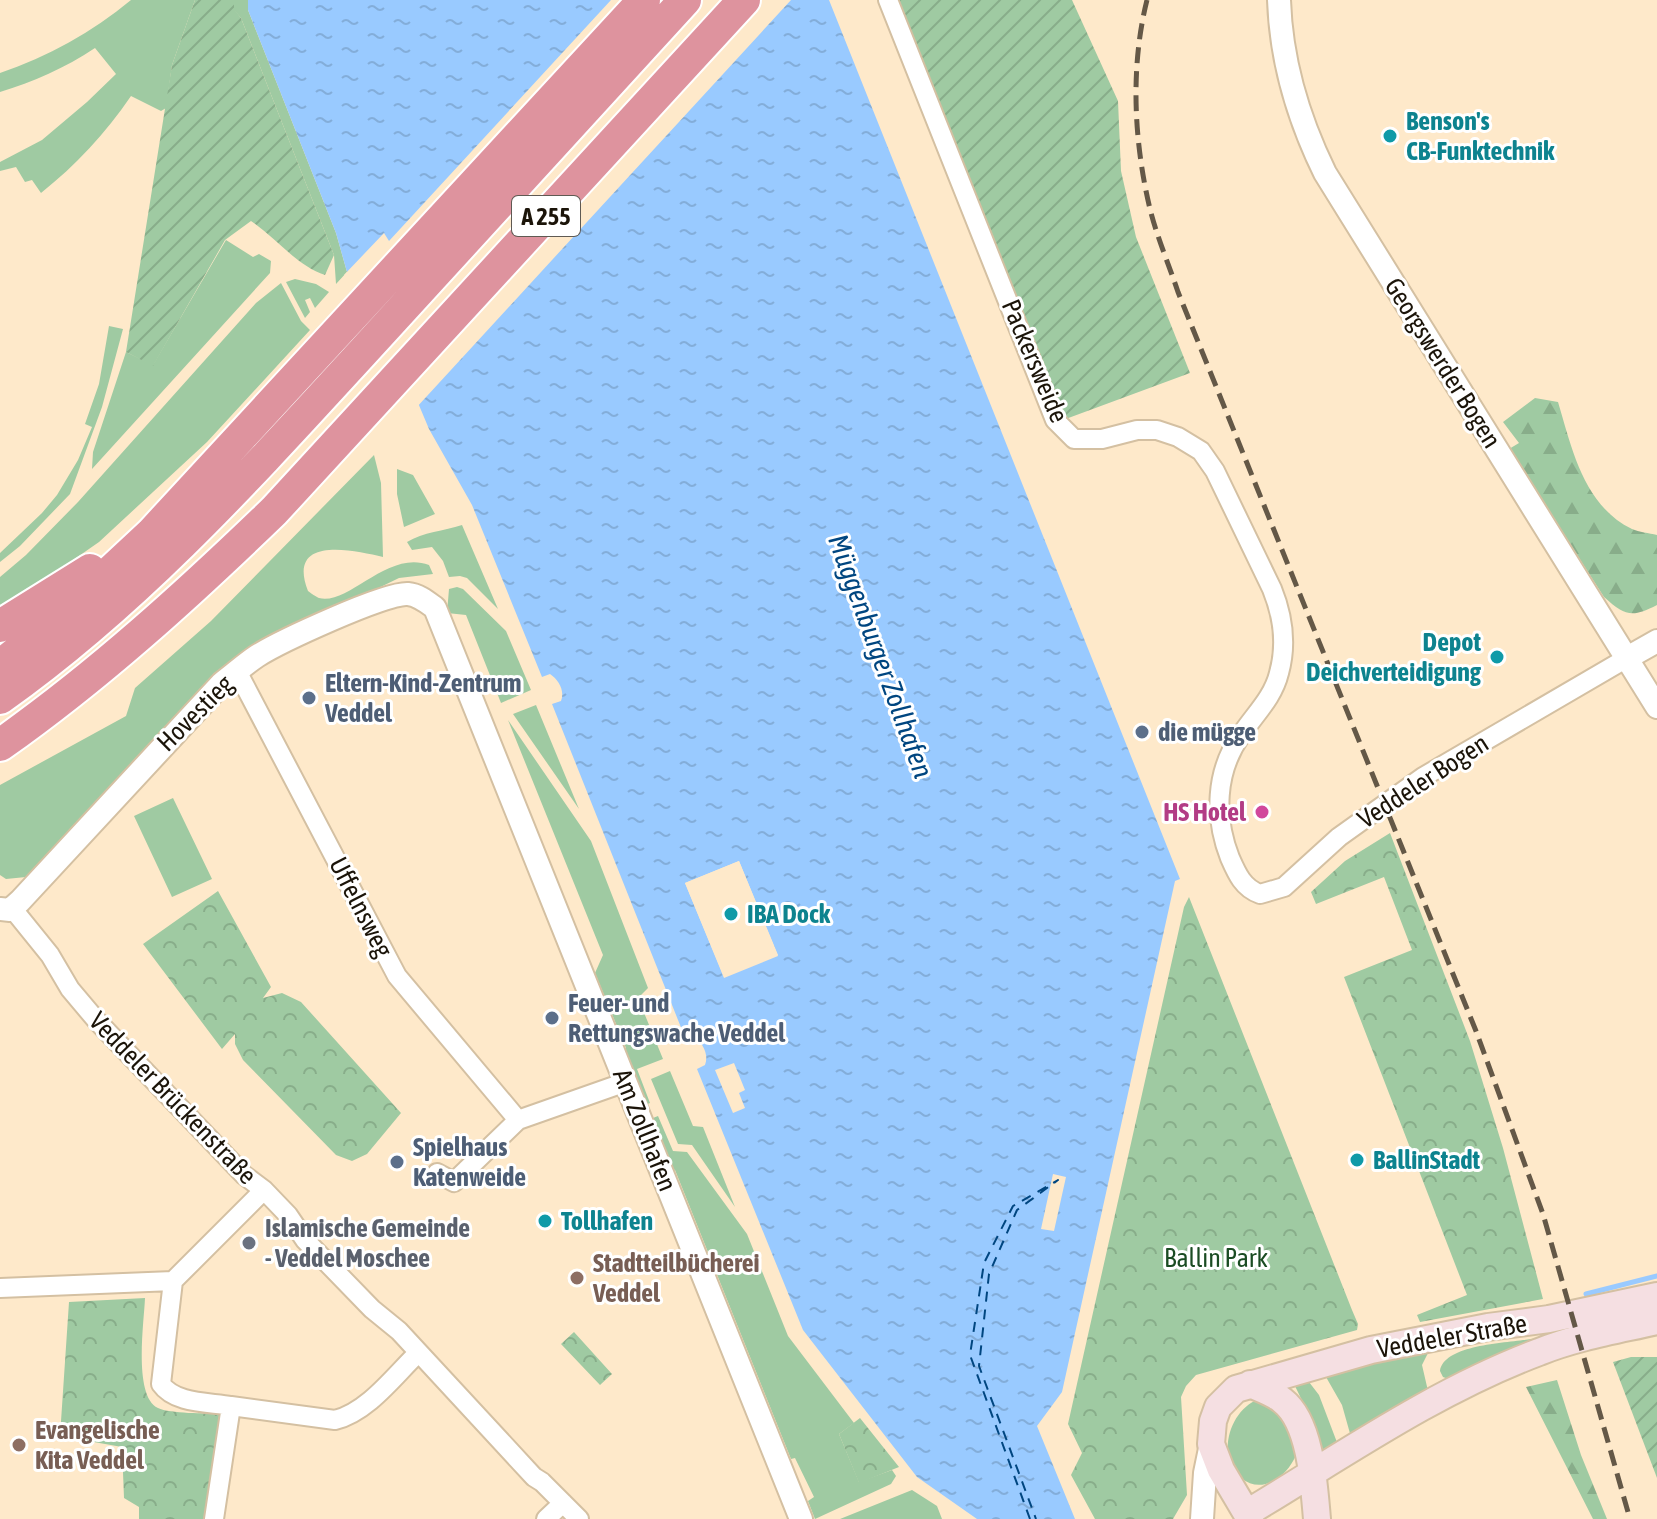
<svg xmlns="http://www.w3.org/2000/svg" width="1657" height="1519" font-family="'Asap Condensed',sans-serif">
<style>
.grass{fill:#9fcaa2}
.forest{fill:url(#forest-firs)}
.park{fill:url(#park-crowns)}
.garden{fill:url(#garden-furrows)}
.water{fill:url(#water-ripples);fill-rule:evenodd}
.pier{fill:#fee9ca;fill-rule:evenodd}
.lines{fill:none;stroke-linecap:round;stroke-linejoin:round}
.stream{stroke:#99caff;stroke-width:5}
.ferry{stroke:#004680;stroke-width:2;stroke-dasharray:10 8;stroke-linecap:butt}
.minor-casing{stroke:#d4c0a2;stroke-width:22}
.tertiary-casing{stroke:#d4c0a2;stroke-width:26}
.secondary-casing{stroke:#d4c0a2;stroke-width:30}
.motorway-casing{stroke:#fff;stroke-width:36}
.minor{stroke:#fff;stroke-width:18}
.tertiary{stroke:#fff;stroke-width:22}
.secondary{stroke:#f5dfe2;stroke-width:26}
.motorway{stroke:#de939e;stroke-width:32}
.rail{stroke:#645847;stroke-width:5;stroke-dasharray:16 8;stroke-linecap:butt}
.culture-dot{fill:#0f9aa8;stroke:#fff;stroke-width:3}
.service-dot{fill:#5c6f8a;stroke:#fff;stroke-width:3}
.hotel-dot{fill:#d1479c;stroke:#fff;stroke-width:3}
.worship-dot{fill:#6b7280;stroke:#fff;stroke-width:3}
.education-dot{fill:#8d6e63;stroke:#fff;stroke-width:3}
.labels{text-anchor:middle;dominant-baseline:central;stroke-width:6;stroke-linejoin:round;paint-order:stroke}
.shield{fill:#fff;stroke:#5f5a53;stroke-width:2}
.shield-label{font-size:24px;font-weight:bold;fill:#1b1409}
.culture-label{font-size:26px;font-weight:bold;fill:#0d838f;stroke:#fff;text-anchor:start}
.street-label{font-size:26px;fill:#1b1409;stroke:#fff}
.service-label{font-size:26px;font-weight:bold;fill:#4e5e75;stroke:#fff;text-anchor:start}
.hotel-label{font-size:26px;font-weight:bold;fill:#b23c85;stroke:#fff;text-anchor:end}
.worship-label{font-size:26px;font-weight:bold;fill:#5b616d;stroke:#fff;text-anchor:start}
.park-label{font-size:26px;fill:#1b4c23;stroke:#fff}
.education-label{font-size:26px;font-weight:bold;fill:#785e54;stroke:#fff;text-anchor:start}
.water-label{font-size:28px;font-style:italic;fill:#004680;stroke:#fff}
</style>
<defs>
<pattern id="forest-firs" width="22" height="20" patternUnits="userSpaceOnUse" patternTransform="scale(2)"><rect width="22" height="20" fill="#9fcaa2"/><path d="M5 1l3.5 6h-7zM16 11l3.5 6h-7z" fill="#88ad8a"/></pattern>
<pattern id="park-crowns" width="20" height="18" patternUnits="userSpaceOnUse" patternTransform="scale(2)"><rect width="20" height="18" fill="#9fcaa2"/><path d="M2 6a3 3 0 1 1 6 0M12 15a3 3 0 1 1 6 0" fill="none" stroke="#88ad8a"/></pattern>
<pattern id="garden-furrows" width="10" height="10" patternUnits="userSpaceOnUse" patternTransform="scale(2)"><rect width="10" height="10" fill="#9fcaa2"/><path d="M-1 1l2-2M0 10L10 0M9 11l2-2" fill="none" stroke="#88ad8a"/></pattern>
<pattern id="water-ripples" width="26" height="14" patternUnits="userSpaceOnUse" patternTransform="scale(2)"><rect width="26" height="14" fill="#99caff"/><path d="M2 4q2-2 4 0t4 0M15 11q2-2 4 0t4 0" fill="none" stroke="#83add9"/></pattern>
</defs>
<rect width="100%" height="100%" fill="#fee9ca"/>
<path class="grass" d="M131,0H195L172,65L166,108L161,111L131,96C105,134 76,165 41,193L32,180L25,182L16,167L0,171V162L42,140L87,102L116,74L95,48C65,68 33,82 0,92V73C48,57 92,32 131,0Z
M234,0H248V10L336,233L347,272L336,284L334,255L241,18L233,9Z
M226,240L253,257L259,254L271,261L270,273L92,469L93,452L126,352L153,365Z
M295,279L316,284L329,292L315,308L310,298L305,300L310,312L305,318L286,282Z
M281,283L301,321L310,330L207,442L99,542L0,611V577L26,555L78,502L256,303Z
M109,326L123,329L102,407L70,494L20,546L0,562V553L42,513L57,495L78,460L92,427L85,424L99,384Z
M374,455L381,483L383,557C353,550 286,535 308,591C309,592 318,598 319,598C348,606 388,549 429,565L433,574L399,578L255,648L233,664L127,768L26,877L6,879L0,875V785L126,716L135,688L211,621Z
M397,469L413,475L435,514L404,527L397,494Z
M462,525L498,609L467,578L460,576L449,577L443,561L432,547L412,550L407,542C423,532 444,531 462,525Z
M457,587L463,589L506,631L531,690L501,703L466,615L447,613L449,589Z
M536,705L579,809L513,714Z
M508,720L591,841L648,988L638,998L663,1059L637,1069L650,1103L643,1106L622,1054L626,1048L595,973L603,955Z
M173,798L212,879L172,897L134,816Z
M670,1071L693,1126L703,1127L735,1207L692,1145L678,1144L651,1079Z
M658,1116L673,1151L687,1152L747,1234L788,1336L854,1423L839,1434L859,1482L892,1470L896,1476L891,1484L815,1519L808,1501L814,1497L795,1458L791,1459L675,1170L670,1168L648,1120Z
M1567,1327L1568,1332L1451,1380L1443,1377L1440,1371C1444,1343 1513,1343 1537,1338C1548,1335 1556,1329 1567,1327Z
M1430,1349L1422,1365L1428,1391L1351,1437L1342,1405L1326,1377Z
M1309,1382L1319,1395L1338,1445L1317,1455L1311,1419L1295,1386Z
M1259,1399L1286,1416L1296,1455C1288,1475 1263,1496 1241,1478C1216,1457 1229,1410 1259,1399Z
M912,1490L937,1506L942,1519H840Z"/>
<path class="forest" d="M1535,398L1558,402C1572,449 1584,506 1632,529C1639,532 1649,533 1657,535V605C1632,618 1625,616 1604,597L1509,449L1519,443L1503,422Z
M1557,1380L1581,1455L1607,1519H1593L1526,1387Z"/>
<path class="park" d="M1390,833L1470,1041L1503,1148L1543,1299L1420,1322L1417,1315L1467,1295L1344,977L1412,950L1384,877L1316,904L1311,892L1345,861Z
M218,891L271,987L263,998L282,993L301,1002L401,1113L367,1154L352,1161L336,1155L243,1060L235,1044V1034L222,1049L143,944Z
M1189,897L1352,1310L1358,1324L1357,1330L1196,1375L1186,1386L1181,1397L1187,1495L1173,1519H1095L1071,1475L1082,1453L1068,1424L1184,907Z
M145,1298C144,1323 133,1396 158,1408C170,1414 206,1413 221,1414L206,1519H139V1507L124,1498L122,1447L60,1436L69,1302Z
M574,1332L612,1374L600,1385L561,1344Z
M860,1418L899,1467L859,1483L839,1434Z"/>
<path class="garden" d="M195,0H234V9L241,18L334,255L325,275C297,266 276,238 251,221L225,240L153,366L126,352L172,65Z
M897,0H1072L1118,101L1121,171L1136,237L1190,373L1063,420Z
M1631,1357H1657V1478L1613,1362Z"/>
<path class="water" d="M248,0H829L1180,879L1175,881L1062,1392L1037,1426L1075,1519H977L917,1477L803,1330L697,1069L705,1065C709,1054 703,1044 695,1037L686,1040L552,704L561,701C565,691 559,680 550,674L542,677L472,505L429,429L389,334L347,272L336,233L248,10ZM739,861L778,955L724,977L685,883Z"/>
<path class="pier" d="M611,0H791L416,408L386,336L344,275L384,233L389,241Z
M739,861L778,956L724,978L685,883ZM737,866L773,954L726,973L690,885Z
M734,1063L745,1090L739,1093L745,1108L733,1113L715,1070Z
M1053,1174L1066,1177L1054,1231L1041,1229Z"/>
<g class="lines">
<path class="stream" d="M1586,1294L1657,1276"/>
<path class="ferry" d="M1030,1519L970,1355L984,1263L1013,1206L1058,1180L1017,1210L989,1274L979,1366L1036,1519"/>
<g class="minor-casing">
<path id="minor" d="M888,0L1055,420L1074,439H1102L1137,430H1157L1178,437L1201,451L1215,471L1272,589C1283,616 1287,644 1279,673C1273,698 1254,715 1241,735C1215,772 1214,817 1230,858C1237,874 1243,888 1260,894L1284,887L1339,837L1423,777L1627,658
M237,671L397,976L518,1120
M12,908L50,955L70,989L97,1021L244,1175L264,1190L288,1215L305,1240L372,1309L399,1331L534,1477L542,1482L579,1519
M437,1173L454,1182L518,1120L626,1082
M173,1281L161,1384C175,1404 209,1402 231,1406L214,1519
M0,1288L173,1281L264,1190
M231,1406L335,1420C368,1412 395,1375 418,1353
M546,1519L563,1503"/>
</g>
<g class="tertiary-casing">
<path id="tertiary" d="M1279,0C1281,61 1298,118 1325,173L1657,707
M1627,658L1657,641
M0,909L10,910L20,901L222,683C234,674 245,664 257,656C279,642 386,592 408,594C419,595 427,602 435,608L801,1519
M1202,1519L1205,1473L1211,1444"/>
</g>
<g class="secondary-casing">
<path id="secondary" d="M1250,1384C1261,1389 1274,1393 1283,1401C1311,1423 1314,1486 1317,1519
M1247,1513C1342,1456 1435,1391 1539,1352C1576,1337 1618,1330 1657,1321
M1250,1519L1221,1470L1211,1444L1213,1421L1218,1407L1236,1389L1371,1350L1488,1327L1549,1319L1657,1296"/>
</g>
<g class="motorway-casing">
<path id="motorway" d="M0,626L90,570
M0,666L64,615L151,534L644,0
M0,698C137,601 250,475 363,352C470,235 578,117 685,0
M0,745C98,676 187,595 274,511L744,0"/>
</g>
<use href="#minor" class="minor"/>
<use href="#tertiary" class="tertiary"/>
<use href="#secondary" class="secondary"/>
<use href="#motorway" class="motorway"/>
<path class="rail" d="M1147,0C1130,68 1134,142 1150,209C1157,237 1169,265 1178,292L1476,1031L1543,1214L1630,1519"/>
</g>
<g class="culture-dot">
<circle cx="1390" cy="136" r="8"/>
<circle cx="1497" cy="657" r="8"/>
<circle cx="731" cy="914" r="8"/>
<circle cx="1357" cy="1160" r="8"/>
<circle cx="545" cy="1221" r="8"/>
</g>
<g class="service-dot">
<circle cx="309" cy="698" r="8"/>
<circle cx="1142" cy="732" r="8"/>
<circle cx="552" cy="1018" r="8"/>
<circle cx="397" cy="1162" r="8"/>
</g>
<circle class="hotel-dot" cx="1262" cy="812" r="8"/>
<circle class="worship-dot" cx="249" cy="1243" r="8"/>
<g class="education-dot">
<circle cx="577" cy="1278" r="8"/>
<circle cx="19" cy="1445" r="8"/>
</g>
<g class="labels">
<rect class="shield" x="512" y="196" width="68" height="40" rx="6"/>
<g class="shield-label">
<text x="546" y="216">A 255</text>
</g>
<g class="culture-label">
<text x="1406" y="121">Benson's<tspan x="1406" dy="30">CB-Funktechnik</tspan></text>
<text x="1481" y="642" text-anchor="end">Depot<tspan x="1481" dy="30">Deichverteidigung</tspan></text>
<text x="747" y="914">IBA Dock</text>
<text x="1373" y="1160">BallinStadt</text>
<text x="561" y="1221">Tollhafen</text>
</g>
<g class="street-label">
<text transform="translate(1035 361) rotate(67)">Packersweide</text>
<text transform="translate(1443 363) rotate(58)">Georgswerder Bogen</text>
<text transform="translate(195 713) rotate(-45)">Hovestieg</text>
<text transform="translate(1423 781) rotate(-33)">Veddeler Bogen</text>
<text transform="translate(361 907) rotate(63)">Uffelnsweg</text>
<text transform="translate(173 1098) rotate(46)">Veddeler Brückenstraße</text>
<text transform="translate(645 1130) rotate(68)">Am Zollhafen</text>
<text transform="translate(1452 1336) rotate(-10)">Veddeler Straße</text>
</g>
<g class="service-label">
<text x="325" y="683">Eltern-Kind-Zentrum<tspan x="325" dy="30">Veddel</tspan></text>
<text x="1158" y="732">die mügge</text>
<text x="568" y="1003">Feuer- und<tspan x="568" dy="30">Rettungswache Veddel</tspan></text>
<text x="413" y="1147">Spielhaus<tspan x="413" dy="30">Katenweide</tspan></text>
</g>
<g class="hotel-label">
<text x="1246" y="812">HS Hotel</text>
</g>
<g class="worship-label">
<text x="265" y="1228">Islamische Gemeinde<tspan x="265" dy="30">- Veddel Moschee</tspan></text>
</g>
<g class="park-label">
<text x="1216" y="1258">Ballin Park</text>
</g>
<g class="education-label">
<text x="593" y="1263">Stadtteilbücherei<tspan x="593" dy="30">Veddel</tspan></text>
<text x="35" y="1430">Evangelische<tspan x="35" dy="30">Kita Veddel</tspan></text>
</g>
<g class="water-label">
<text transform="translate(881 656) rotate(70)">Müggenburger Zollhafen</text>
</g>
</g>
</svg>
